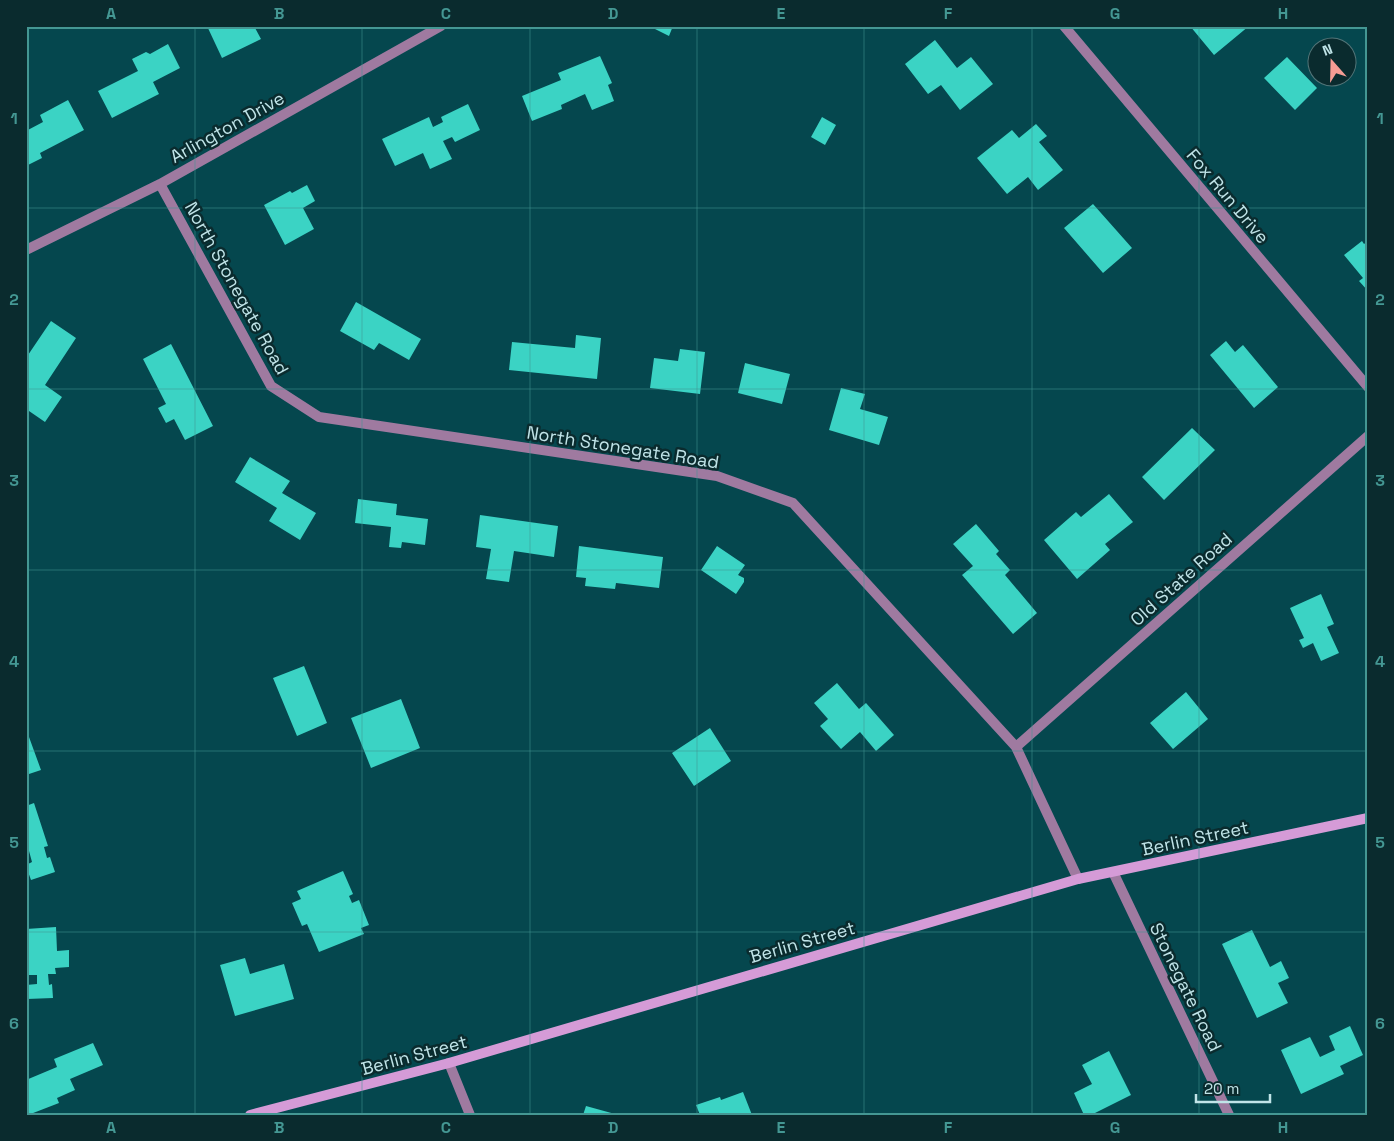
<svg xmlns="http://www.w3.org/2000/svg" width="1394" height="1141" font-family="'Space Grotesk',sans-serif">
<style>
.building{fill:#3bd3c4}
.lines{fill:none;stroke-linecap:round;stroke-linejoin:round}
.street{stroke:#9f7aa0;stroke-width:10}
.secondary{stroke:#d59bd7;stroke-width:10}
.grid{fill:none;stroke:#449793;stroke-width:1;stroke-opacity:0.55}
.labels{text-anchor:middle;dominant-baseline:central;stroke-width:5;stroke-linejoin:round;paint-order:stroke}
.street-label{font-size:18px;fill:#c0e4e8;stroke:#0a2b2e}
.neatline{fill:none;stroke:#449793;stroke-width:2}
.grid-label{font-size:16px;text-anchor:middle;font-weight:bold;fill:#449793}
</style>
<rect width="100%" height="100%" fill="#05474e"/>
<path class="building" d="M207,26H254L261,39L222,58Z
M649,26H673L669,36Z
M1190,26H1249L1214,55Z
M935,40L957,68L971,57L993,84L960,110L941,85L928,94L905,64Z
M168,44L180,68L153,82L159,94L112,118L98,91L138,71L132,59L146,52L150,54Z
M600,56L612,83L608,85L614,101L592,110L585,94L561,105L562,109L532,121L522,96L561,80L558,73Z
M1287,57L1317,88L1295,110L1264,78Z
M68,100L84,130L40,153L42,158L26,166V131L43,122L40,115Z
M468,104L480,130L455,142L452,137L443,141L452,159L430,169L423,153L395,166L382,139L429,117L433,127L443,122L441,117Z
M822,117L836,125L825,145L811,137Z
M1036,124L1047,136L1039,142L1063,170L1038,190L1028,177L1007,194L977,158L1012,130L1019,138Z
M307,185L315,201L303,208L314,229L285,245L264,205L290,191L292,193Z
M1093,204L1132,248L1103,273L1064,228Z
M1362,241L1364,244L1368,241V291L1359,281L1363,278L1344,255Z
M356,302L421,339L409,360L379,343L374,350L340,331Z
M51,321L76,338L45,385L62,397L45,422L29,411L26,414V358Z
M576,335L601,338L597,379L509,370L512,342L575,348Z
M1226,341L1235,352L1243,345L1278,387L1254,408L1210,355Z
M171,344L213,426L185,440L174,419L166,423L158,408L166,404L143,359Z
M680,349L705,352L700,394L650,388L654,358L678,361Z
M745,363L790,374L782,404L738,393Z
M841,388L865,394L860,409L888,417L879,445L829,430Z
M1192,428L1215,450L1164,500L1142,477Z
M250,457L290,481L282,493L316,513L300,540L269,521L277,508L235,482Z
M1109,494L1133,522L1105,544L1110,550L1077,579L1044,540L1076,512L1081,517Z
M358,499L397,504L396,515L428,519L425,545L402,542L401,548L389,547L391,527L355,523Z
M480,515L558,526L554,557L514,551L509,582L486,579L491,549L476,547Z
M976,524L999,551L996,554L1010,570L1005,575L1037,613L1013,634L962,575L973,566L953,544Z
M579,546L663,557L659,588L616,583L615,589L585,586L586,578L576,577Z
M717,546L745,565L738,575L744,578V582L736,594L701,570Z
M1321,594L1334,624L1327,627L1339,653L1321,661L1313,643L1303,648L1299,640L1304,638L1290,608Z
M304,666L327,723L297,736L273,678Z
M837,683L859,709L866,703L894,735L876,751L860,732L841,749L820,726L828,719L814,703Z
M1186,692L1208,719L1173,749L1150,723Z
M401,699L420,748L371,768L351,718Z
M710,728L731,761L694,786L672,753Z
M26,737H29L41,770L26,775Z
M34,803L48,846L44,847L47,858L50,857L55,872L31,880L26,866V865L32,862L29,851L26,852V806Z
M343,871L353,894L349,896L352,903L359,900L369,925L361,928L364,934L319,952L307,924L302,926L292,903L301,899L297,891Z
M56,927L57,951L69,950V967L55,968L56,974H48L49,985L52,984L53,998L27,999L26,985L37,984V975H26V929Z
M1252,930L1270,967L1281,961L1289,978L1278,983L1288,1003L1257,1018L1222,944Z
M245,958L250,974L284,964L294,999L235,1016L220,965Z
M1350,1026L1363,1055L1340,1066L1344,1074L1301,1094L1281,1050L1310,1037L1320,1057L1335,1050L1329,1036Z
M93,1043L103,1065L70,1079L75,1090L57,1098L59,1103L28,1115L26,1111V1080L57,1067L54,1059Z
M1109,1051L1131,1095L1091,1115H1084L1074,1093L1092,1084L1082,1065Z
M743,1092L752,1115H700L696,1105L720,1097L721,1100Z
M586,1106L615,1114V1115H583Z"/>
<g class="lines">
<path class="street" d="M1064,26L1368,387
M160,184L271,386L319,417L717,476L793,503L1016,747L1078,879
M26,250L160,184L441,26
M1016,747L1368,436
M1113,872L1229,1115
M449,1063L470,1115"/>
<path class="secondary" d="M250,1115L449,1063L1078,879L1368,818"/>
</g>
<path class="grid" d="M195,26V1115M362,26V1115M530,26V1115M697,26V1115M864,26V1115M1032,26V1115M1199,26V1115M26,208H1368M26,389H1368M26,570H1368M26,751H1368M26,932H1368"/>
<g class="labels">
<g class="street-label">
<text transform="translate(227 127) rotate(-29)">Arlington Drive</text>
<text transform="translate(1228 196) rotate(50)">Fox Run Drive</text>
<text transform="translate(237 288) rotate(61)">North Stonegate Road</text>
<text transform="translate(623 447) rotate(9)">North Stonegate Road</text>
<text transform="translate(1181 579) rotate(-42)">Old State Road</text>
<text transform="translate(1195 838) rotate(-12)">Berlin Street</text>
<text transform="translate(802 942) rotate(-16)">Berlin Street</text>
<text transform="translate(1186 987) rotate(64)">Stonegate Road</text>
<text transform="translate(414 1055) rotate(-15)">Berlin Street</text>
</g>
</g>
<rect width="1394" height="1141" fill="none" stroke="#0a2b2e" stroke-width="55"/>
<g transform="translate(1332 62) rotate(340)"><circle r="24" fill="#0a2b2e" stroke="#537578"/>
<path d="M0-4L9 19L0 12L-9 19Z" fill="#f59c94"/>
<text y="-8" font-size="14" font-weight="bold" text-anchor="middle" fill="#c0e4e8">N</text>
</g>
<path d="M1196 1094v8h74v-8" fill="none" stroke="#c0e4e8" stroke-width="2.5"/>
<text x="1204" y="1094" font-size="15" fill="#c0e4e8" stroke="#0a2b2e" stroke-width="4" paint-order="stroke">20 m</text>
<rect x="28" y="28" width="1338" height="1086" class="neatline"/>
<g class="grid-label">
<text x="111" y="19">A</text>
<text x="279" y="19">B</text>
<text x="446" y="19">C</text>
<text x="613" y="19">D</text>
<text x="781" y="19">E</text>
<text x="948" y="19">F</text>
<text x="1115" y="19">G</text>
<text x="1283" y="19">H</text>
<text x="14" y="124">1</text>
<text x="1380" y="124">1</text>
<text x="14" y="305">2</text>
<text x="1380" y="305">2</text>
<text x="14" y="486">3</text>
<text x="1380" y="486">3</text>
<text x="14" y="667">4</text>
<text x="1380" y="667">4</text>
<text x="14" y="848">5</text>
<text x="1380" y="848">5</text>
<text x="14" y="1029">6</text>
<text x="1380" y="1029">6</text>
<text x="111" y="1133">A</text>
<text x="279" y="1133">B</text>
<text x="446" y="1133">C</text>
<text x="613" y="1133">D</text>
<text x="781" y="1133">E</text>
<text x="948" y="1133">F</text>
<text x="1115" y="1133">G</text>
<text x="1283" y="1133">H</text>
</g>
</svg>
